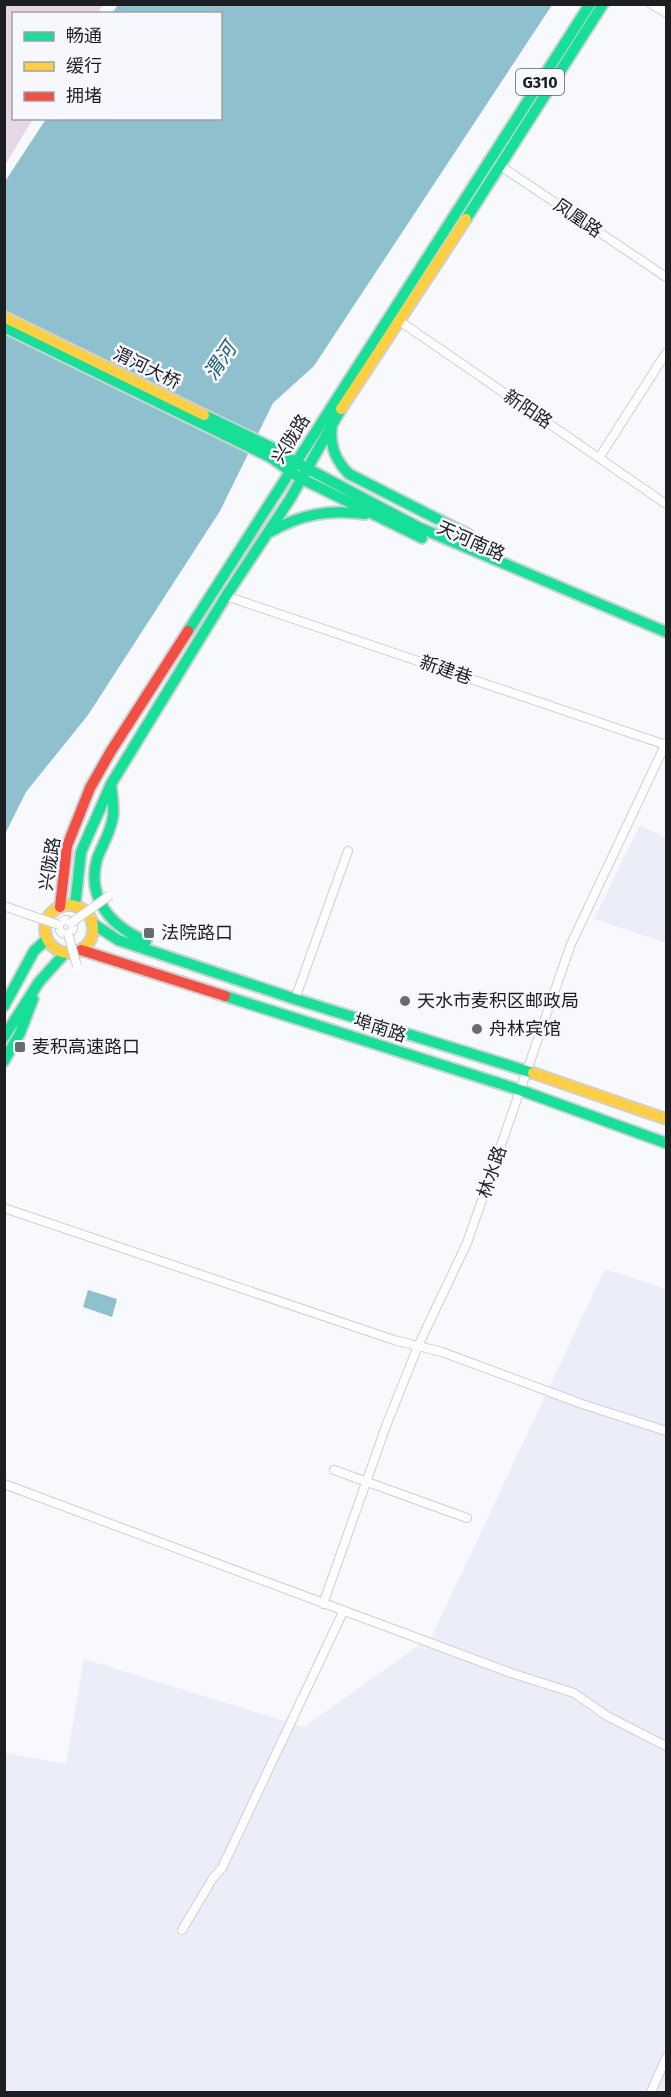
<svg xmlns="http://www.w3.org/2000/svg" width="671" height="2097" font-family="'Fira Sans','Noto Sans SC',sans-serif">
<style>
.built{fill:#ebeef9}
.green{fill:#e5d7e6}
.water{fill:#8ec0cd}
.lines{fill:none;stroke-linecap:round;stroke-linejoin:round}
.street-casing{stroke:#ced0d3;stroke-width:10}
.fast-casing{stroke:#ced0d3;stroke-width:14}
.slow-casing{stroke:#ced0d3;stroke-width:14}
.jam-casing{stroke:#ced0d3;stroke-width:14}
.street{stroke:#fefeff;stroke-width:8}
.fast{stroke:#16e098;stroke-width:10}
.slow{stroke:#ffcf43;stroke-width:10}
.jam{stroke:#f24e42;stroke-width:10}
.street-bridge-casing{stroke:#ced0d3;stroke-width:10;stroke-linecap:butt}
.street-bridge{stroke:#fefeff;stroke-width:8}
.poi-dot{fill:#6a6b6e;stroke:#f6f8fe;stroke-width:2}
.labels{text-anchor:middle;dominant-baseline:central;stroke-width:5;stroke-linejoin:round;paint-order:stroke}
.shield{fill:#f6f8fe;stroke:#5e5f63;stroke-width:1.5}
.shield-label{font-size:16px;font-weight:bold;fill:#1d1e21}
.street-label{font-size:18px;fill:#1d1e21;stroke:#f6f8fe}
.poi-label{font-size:18px;fill:#1d1e21;stroke:#f6f8fe;text-anchor:start}
.water-label{font-size:20px;font-style:italic;fill:#245e6c;stroke:#f6f8fe}
</style>
<rect width="100%" height="100%" fill="#f8f9fc"/>
<path class="built" d="M640,825L666,838V943L594,919Z
M605,1269L666,1289V2092H5L4,1753L66,1764L84,1659L304,1727L432,1636Z"/>
<path class="green" d="M5,4L103,5L98,13L14,14V118L33,119L5,165Z"/>
<path class="water" d="M118,5H552L314,366L273,403L220,511L88,715L26,792L5,834L4,183L46,119L220,118V14L112,13Z
M88,1290L117,1299L112,1317L83,1307Z"/>
<g class="lines">
<g class="street-casing">
<path id="street" d="M651,4L666,13
M499,165L666,277
M398,320L666,504
M599,458L666,353
M226,596L666,745
M4,906L21,912
M59 927a7 7 0 1 1 14 0a7 7 0 1 1-14 0Z
M295,999L348,851
M4,1208L394,1340L442,1352L582,1404L666,1431
M334,1470L467,1518
M4,1484L511,1673L574,1693L607,1716L666,1746
M323,1604L386,1426L418,1346L467,1243L571,944L666,743
M182,1930L213,1878L222,1868L343,1612
M651,2092L666,2058"/>
</g>
<g class="fast-casing">
<path id="fast" d="M466,219L603,4
M4,327L270,457L300,478L422,538
M204,415L275,449L295,462L418,527L666,632
M332,425C329,445 335,460 349,474L469,535L487,555
M270,532C301,514 330,509 365,514
M188,631L590,4
M111,784C112,795 114,805 113,816C111,832 102,845 97,859C86,899 112,927 146,941
M75,906L81,852L111,784L226,596L290,499L341,409
M92,923L118,940L295,999L533,1073
M225,996L520,1090L666,1143
M4,1006L34,951L47,939
M4,1037L39,982L65,953
M4,1061L20,1033L33,999"/>
</g>
<g class="slow-casing">
<path id="slow" d="M4,317L204,415
M341,409L466,219
M45 929a24 24 0 1 1 48 0a24 24 0 1 1-48 0Z
M533,1073L666,1119"/>
</g>
<g class="jam-casing">
<path id="jam" d="M60,907L67,846L90,788L111,751L188,631
M81,950L225,996"/>
</g>
<use href="#street" class="street"/>
<use href="#fast" class="fast"/>
<use href="#slow" class="slow"/>
<use href="#jam" class="jam"/>
<g class="street-bridge-casing">
<path id="street-bridge" d="M21,912L59,925
M71,923L110,895
M68,934L77,966"/>
</g>
<use href="#street-bridge" class="street-bridge"/>
</g>
<g class="poi-dot">
<rect x="143" y="927" width="12" height="12" rx="3"/>
<circle cx="405" cy="1001" r="6"/>
<circle cx="477" cy="1029" r="6"/>
<rect x="14" y="1041" width="12" height="12" rx="3"/>
</g>
<g class="labels">
<rect class="shield" x="516" y="69" width="48" height="26" rx="4.5"/>
<g class="shield-label">
<text x="540" y="82">G310</text>
</g>
<g class="street-label">
<text transform="translate(578 218) rotate(34)">凤凰路</text>
<text transform="translate(147 368) rotate(26)">渭河大桥</text>
<text transform="translate(528 409) rotate(34)">新阳路</text>
<text transform="translate(291 439) rotate(-58)">兴陇路</text>
<text transform="translate(471 541) rotate(24)">天河南路</text>
<text transform="translate(446 670) rotate(19)">新建巷</text>
<text transform="translate(50 864) rotate(-81)">兴陇路</text>
<text transform="translate(380 1028) rotate(18)">埠南路</text>
<text transform="translate(492 1172) rotate(-71)">林水路</text>
</g>
<g class="poi-label">
<text x="161" y="933">法院路口</text>
<text x="417" y="1001">天水市麦积区邮政局</text>
<text x="489" y="1029">舟林宾馆</text>
<text x="32" y="1047">麦积高速路口</text>
</g>
<g class="water-label">
<text transform="translate(220 361) rotate(-56)">渭河</text>
</g>
</g>
<rect width="671" height="2097" fill="none" stroke="#1d1e21" stroke-width="12"/>
<rect x="12" y="12" width="210" height="108" fill="#f6f8fe" stroke="#9fa1a6" stroke-width="1.5"/>
<rect x="24" y="32" width="30" height="9" fill="#16e098" stroke="#9fa1a6" stroke-width="1.5"/>
<text x="66" y="42" font-size="18" fill="#1d1e21">畅通</text>
<rect x="24" y="62" width="30" height="9" fill="#ffcf43" stroke="#9fa1a6" stroke-width="1.5"/>
<text x="66" y="72" font-size="18" fill="#1d1e21">缓行</text>
<rect x="24" y="92" width="30" height="9" fill="#f24e42" stroke="#9fa1a6" stroke-width="1.5"/>
<text x="66" y="102" font-size="18" fill="#1d1e21">拥堵</text>
</svg>
